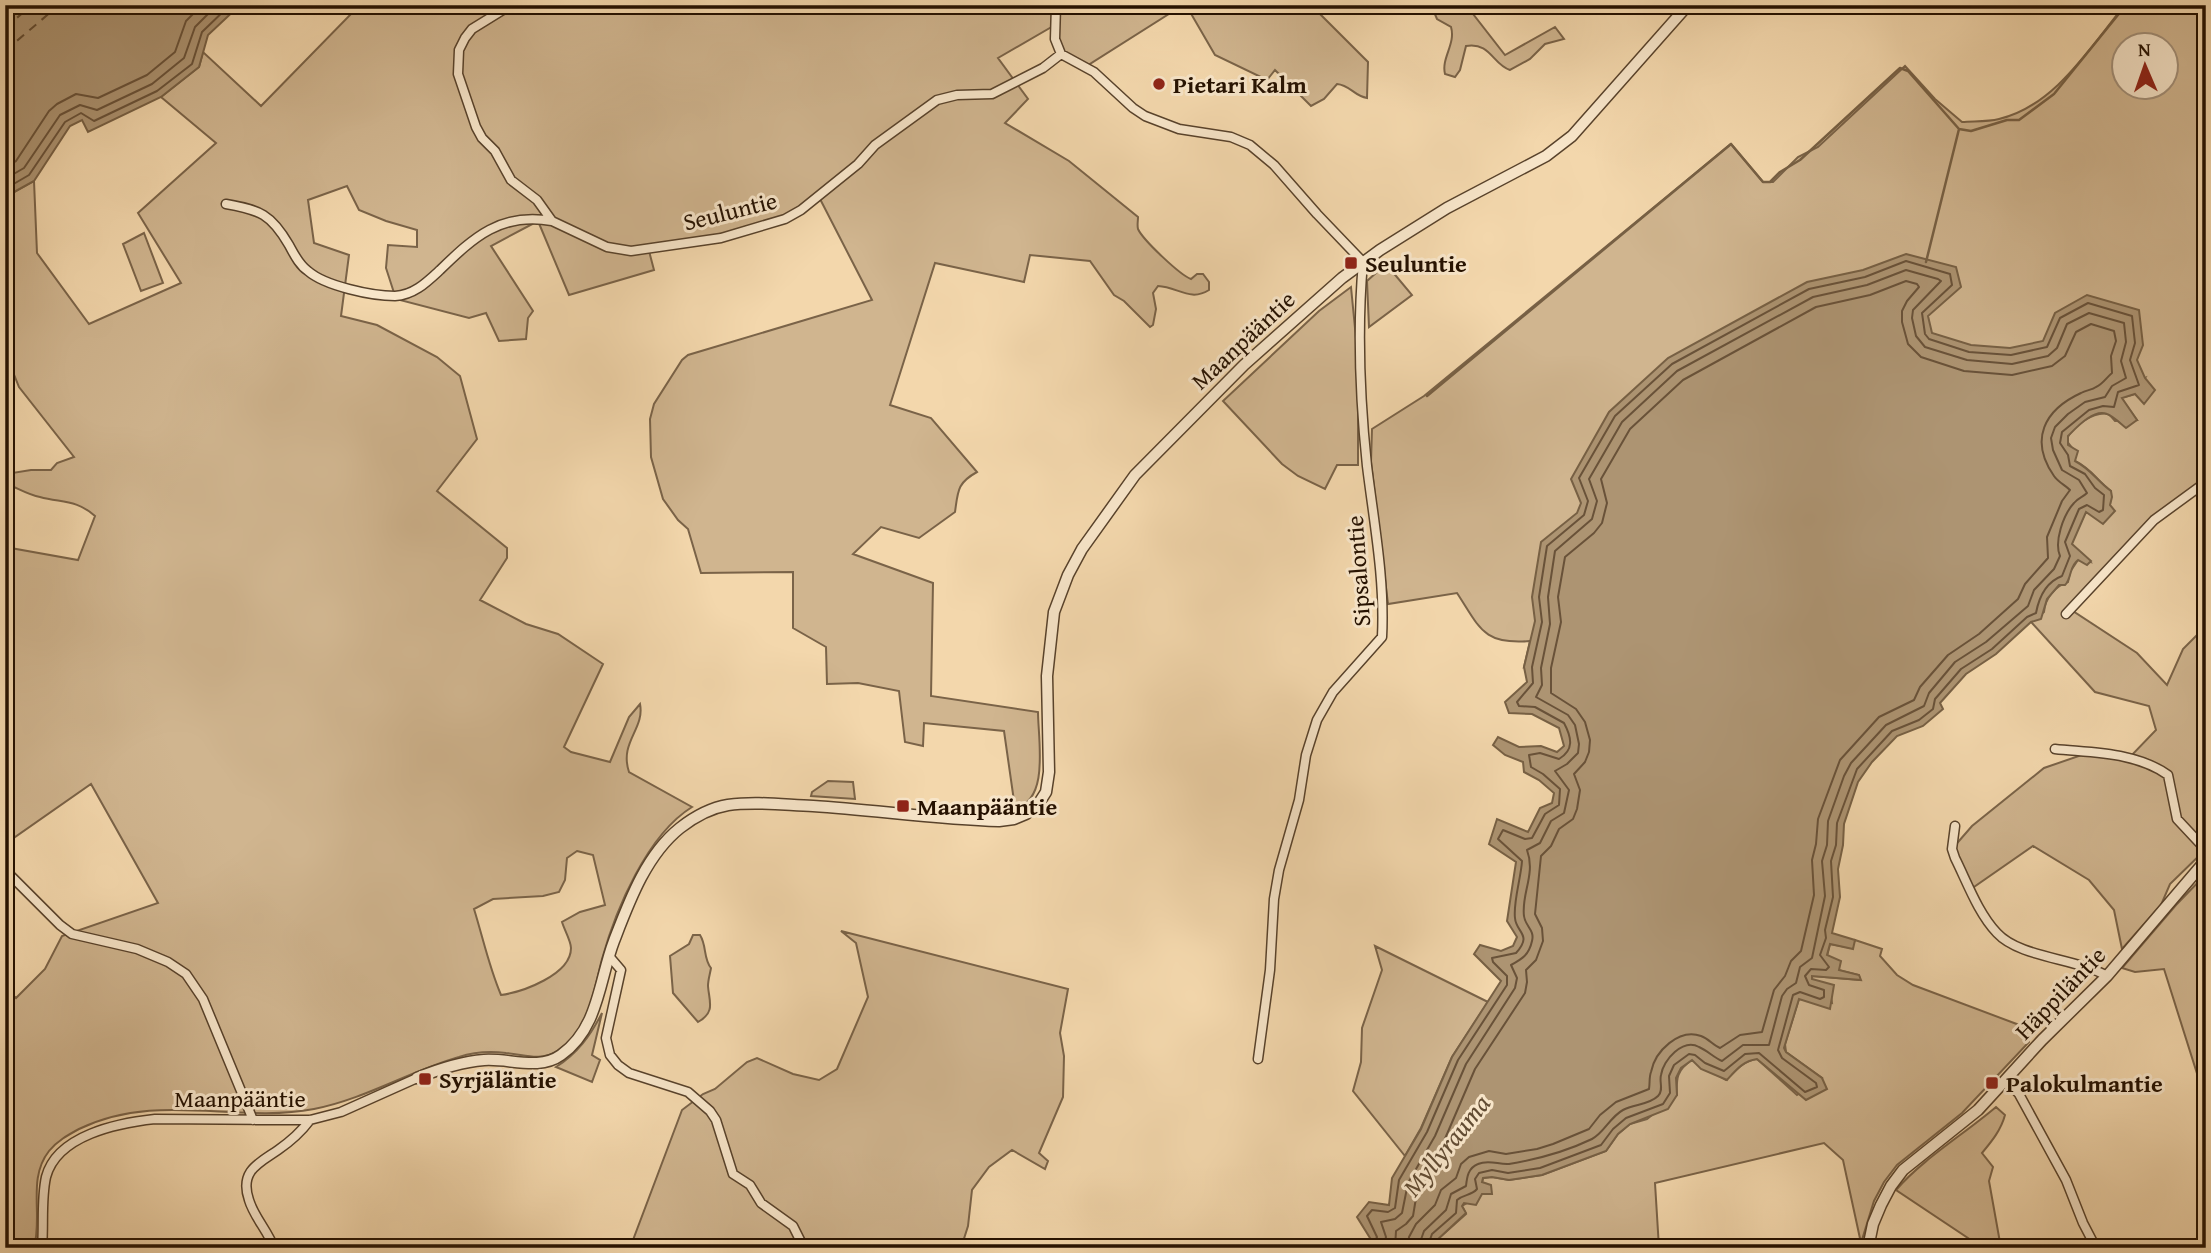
<svg xmlns="http://www.w3.org/2000/svg" width="2211" height="1253" font-family="'Gentium Book Plus',serif">
<style>
.green{fill:#d0b58f;stroke:#7a6348;stroke-width:2;fill-rule:evenodd}
.water{fill:#ad9472;stroke:#776044;stroke-width:2}
.lines{fill:none;stroke-linecap:round;stroke-linejoin:round}
.shore{stroke:#695239;stroke-width:2}
.stream{stroke:#776044;stroke-width:2.5}
.ferry{stroke:#624c33;stroke-width:2;stroke-dasharray:9 7;stroke-linecap:butt}
.minor-casing{stroke:#58422b;stroke-width:11}
.tertiary-casing{stroke:#58422b;stroke-width:13}
.minor{stroke:#f7e5c9;stroke-width:8}
.tertiary{stroke:#f7e5c9;stroke-width:10}
.poi-dot{fill:#8f2418;stroke:#f7e5c9;stroke-width:2.5}
.labels{text-anchor:middle;dominant-baseline:central;stroke-width:6;stroke-linejoin:round;paint-order:stroke}
.poi-label{font-size:24px;font-weight:bold;fill:#251100;stroke:#f7e5c9;text-anchor:start}
.street-label{font-size:24px;fill:#251100;stroke:#f7e5c9}
.water-label{font-size:26px;font-style:italic;fill:#624c33;stroke:#f7e5c9}
</style>
<rect width="100%" height="100%" fill="#f3d7ac"/>
<filter id="stains"><feTurbulence type="fractalNoise" baseFrequency=".00286" numOctaves="4"/><feColorMatrix values="0 0 0 0 .2 0 0 0 0 .09 0 0 0 0 .02 0 0 0 .5 -.17"/></filter>
<radialGradient id="worn" r=".72"><stop offset=".6" stop-color="#630" stop-opacity="0"/><stop offset="1" stop-color="#630" stop-opacity=".3"/></radialGradient>
<path class="green" d="M347,5H1183L1085,67L1061,54L1055,25L998,58L1028,99L1005,123L1069,161L1138,217C1138,221 1137,225 1138,229C1143,240 1180,275 1191,279L1197,274H1203L1209,282V290C1190,302 1178,287 1158,286L1153,293L1156,309L1153,325L1150,327L1124,301L1114,295L1090,261L1030,255L1024,282L935,263L890,405L931,418L977,472C957,483 958,491 955,512L919,538L881,527L853,554L933,583L931,696L1038,712C1038,739 1050,801 1015,808L1004,731L924,723L923,746L905,742L899,691L858,683L827,684L826,647L793,628V572L701,573L688,529L678,520L663,499L651,457L650,419L654,404L682,360L688,355L872,300L819,197L785,219L649,251L654,270L569,295L538,221L491,246L533,311L528,318L526,339L499,341L486,313L469,318L396,299L386,268L388,245L417,247V230L386,221L359,210L347,186L308,200L314,243L349,255L341,316L377,325L437,357L460,376L477,439L437,491L507,548V558L480,600L526,624L558,634L603,664L564,747L571,752L610,762L629,717L640,704C645,729 619,742 629,772L692,807C647,835 616,909 602,959C593,993 590,1030 557,1051C539,1062 524,1054 506,1053C490,1051 474,1052 459,1057C410,1071 365,1099 314,1109C235,1124 158,1091 79,1129C68,1135 57,1141 49,1151C27,1179 43,1215 34,1248H5V988L16,998L45,969L62,936L158,903L91,784L5,844V547L78,560L95,516C76,499 61,503 40,497C30,495 21,490 12,486V473L31,470H51L57,463L74,457L19,387L5,352V226L11,194L34,181L37,253L89,324L181,283L138,213L216,143L161,97L199,67L203,52L261,106L353,12ZM577,851L593,855L605,905L580,912L562,922C564,929 571,941 571,948C571,975 522,992 501,995C489,967 483,938 474,909L493,899L543,896L559,892L565,880L567,858Z
M1186,5H1208L1210,12L1236,5H1319L1316,10L1368,62L1367,98C1354,96 1350,85 1337,84L1324,99L1311,106L1275,70L1267,80L1215,55Z
M1431,5H1466L1505,55L1555,27L1564,39L1545,44L1530,59L1510,70C1492,64 1491,42 1466,46L1460,70L1455,77L1445,74C1441,58 1456,44 1451,27L1437,19Z
M2125,5H2206V486L2159,520L2073,611L2137,653L2167,685L2183,649L2206,626V849L2170,884L2161,905L2122,949L2114,910L2089,880L2033,846L1971,889L1952,849L1972,826L2044,768L2096,750L2131,756L2156,730L2149,706L2095,692L2031,622L2044,612C2045,598 2055,586 2068,582L2070,572L2078,560L2090,562L2071,544L2086,511L2110,505L2111,491C2096,480 2093,470 2075,461L2073,449L2066,440C2073,426 2093,411 2109,414L2115,421L2137,420L2121,398L2135,394L2145,378L1524,667L1530,641C1483,645 1480,628 1457,593L1388,604L1371,462L1372,429L1424,396L1731,144L1763,182H1773L1798,157L1818,147L1905,66L1935,99L1962,122C1974,121 1987,122 1999,119C2055,106 2090,47 2125,5ZM2124,46H2166V88H2124Z
M144,233L163,283L141,291L123,244Z
M1386,264L1412,295L1369,327L1367,281Z
M1351,287L1358,359V465H1337L1325,489L1298,476L1282,464L1223,401L1319,311Z
M828,781L853,782L855,799L811,796L812,792Z
M2206,874V1102L2164,969L2135,972L2122,968L2176,905Z
M841,931L1068,989L1060,1033L1064,1056L1063,1097L1039,1153L1048,1161L1045,1169L1012,1150L989,1167L972,1190L968,1226L961,1248H630L682,1110L703,1094L715,1089L747,1062L757,1058L793,1074L819,1080L837,1069L868,997L856,943Z
M693,935H700C707,946 703,958 711,968C710,974 708,980 708,986C709,1001 716,1012 698,1022L673,993L670,956L689,944Z
M1855,940L1882,949L1880,956L1897,975L1913,985L2022,1026L2026,1029L2029,1042L1962,1113L1897,1165L1884,1182L1874,1201L1861,1243L1843,1160L1824,1143L1655,1183L1659,1248H1433L1438,1239L1466,1214L1462,1206C1482,1193 1478,1204 1483,1178L1492,1177L1509,1180L1542,1175L1606,1151L1618,1134L1630,1124L1647,1119L1677,1095C1676,1078 1677,1070 1692,1060L1726,1080C1736,1070 1743,1061 1757,1059L1797,1095L1822,1078L1786,1052L1785,1044L1799,999L1832,1003L1831,996L1812,979V976L1860,980L1859,975L1838,970L1827,956L1830,944L1852,948Z
M1375,946L1488,1002L1452,1057L1421,1128L1405,1156L1353,1091L1361,1062L1362,1028L1382,970Z
M602,1013L592,1055L600,1060L592,1082L556,1067C578,1053 590,1036 602,1013Z
M1996,1107L2005,1115C2001,1130 1992,1141 1982,1153L1993,1167L1989,1181L2001,1248H1983L1896,1190C1924,1158 1963,1135 1996,1107Z"/>
<path class="water" d="M5,5H240L208,35L199,67L161,97L88,132L82,120L70,126L34,181L5,197Z
M1906,254L1956,267L1961,287L1928,316L1932,333L1971,345L2010,348L2043,341L2055,313L2087,295L2139,310L2143,345L2137,360L2145,378L2155,390L2144,404L2135,394L2122,398L2137,420L2126,428C2121,424 2113,416 2107,414C2094,408 2076,428 2068,436V445L2078,451L2075,461C2092,470 2096,480 2111,491L2112,497L2110,505L2115,511L2103,524L2086,512L2072,544L2091,561L2087,565L2078,560C2069,566 2072,578 2065,585H2059L2047,599L2041,619L2031,622L1996,654L1966,674L1940,703L1943,709L1923,726L1897,736L1872,762L1858,782L1844,824L1843,845L1838,869L1840,897L1832,933L1855,940L1853,949L1830,944L1827,955L1841,961L1839,970L1859,975L1861,980L1812,976V979L1834,985L1830,1009L1799,999L1784,1048L1786,1052L1822,1078L1827,1089L1806,1100L1757,1059C1743,1061 1736,1070 1727,1080L1701,1069L1692,1060L1681,1068L1676,1078L1677,1095L1668,1109L1630,1124L1618,1134L1606,1151L1542,1175L1509,1180L1492,1177L1483,1178L1482,1182L1491,1185L1492,1194H1482L1476,1205L1464,1203L1462,1206L1466,1213L1438,1239L1433,1248H1362L1370,1238L1357,1217L1369,1202L1389,1205L1392,1178L1421,1129L1452,1057L1501,981L1474,954L1480,945L1501,951L1513,946L1517,937L1507,921L1516,862L1489,844L1497,819L1528,832L1540,808L1552,803L1554,793L1539,780L1524,772L1523,762L1505,755L1493,745L1498,737L1519,747L1541,746L1557,752L1564,746L1559,728L1532,714L1509,713L1505,702L1527,682L1524,667L1535,621L1532,597L1541,542L1577,513L1581,503L1571,479L1609,412L1668,358L1807,282L1863,270Z"/>
<g class="lines">
<path class="shore" d="M5,167L16,161L49,111L57,104L76,94L98,98L147,75L175,52L186,21L202,5
M5,179L24,168L60,115L80,105L97,110L152,84L184,58L195,27L217,5
M5,189L29,175L65,122L81,113L94,121L157,91L192,64L202,32L230,5
M1372,1248L1377,1237L1367,1216L1372,1210L1388,1212L1395,1208L1399,1180L1427,1132L1458,1060L1507,985V976L1493,962L1492,958L1516,953C1533,934 1516,933 1515,918C1513,902 1521,878 1522,861L1498,839L1503,830L1525,839L1532,838L1545,814L1559,805L1560,789L1543,774L1531,767L1529,755L1540,753L1559,759C1574,750 1572,738 1564,723L1535,707L1519,706L1517,702L1533,683L1532,667L1542,622L1539,597L1547,546L1584,515L1588,501L1579,478L1615,416L1672,364L1809,289L1865,277L1906,261L1950,274L1952,285L1922,313L1925,334L1929,339L1969,352L2011,355L2047,347L2060,318L2088,303L2132,316L2135,343L2130,360L2139,385L2118,392L2114,407L2103,406L2089,410L2062,432L2060,443L2068,455L2070,466L2085,474L2095,488L2104,495L2103,510L2099,512L2087,505L2079,509L2065,542L2070,556L2062,576C2046,582 2039,597 2036,613L2027,617L1992,649L1961,669L1935,699L1933,709L1919,720L1892,731L1857,769L1837,823L1836,845L1831,861L1833,897L1825,930L1826,938L1820,955L1829,967L1826,970L1811,969L1805,976L1809,985L1824,990V997L1820,999L1800,992L1793,995L1778,1050L1782,1058L1816,1083L1817,1087L1805,1092L1759,1053L1745,1054L1724,1071L1705,1063L1695,1055L1689,1054L1674,1065L1669,1076L1670,1093L1663,1104L1626,1118L1613,1129L1601,1145L1540,1168L1508,1173L1492,1170L1479,1173L1475,1179L1477,1189C1471,1196 1464,1194 1457,1200L1456,1213L1432,1234L1427,1248
M1383,1248L1386,1237L1381,1222L1395,1219L1402,1213L1408,1183L1435,1136L1466,1064L1515,988L1517,978L1511,965C1522,959 1529,955 1532,941C1535,930 1525,926 1524,916C1521,894 1536,874 1527,850L1540,843L1551,821L1564,813L1569,790L1555,771L1567,764L1578,753L1579,744L1575,725L1568,715L1536,697L1542,685L1541,668L1550,624L1548,597L1555,551L1592,519L1597,501L1589,479L1622,422L1677,371L1813,297L1867,285L1906,270L1938,279L1941,281L1913,310L1912,318L1916,336L1925,347L1967,360L2012,364L2048,356L2057,348L2067,324L2089,313L2124,323L2126,342L2121,361L2126,378L2112,386L2105,397L2085,402L2068,414L2055,427L2051,438L2053,450L2062,470L2079,480L2087,493C2083,497 2078,498 2074,503C2063,515 2054,542 2060,556L2054,569L2034,590L2028,606L1986,642L1955,662L1929,693L1924,706L1886,725L1851,763L1844,776L1828,821L1827,845L1822,861L1825,896L1812,958L1800,967L1796,983L1787,989L1782,996L1769,1045H1743L1722,1061C1713,1057 1708,1051 1699,1047C1683,1038 1663,1060 1661,1075C1659,1082 1664,1090 1658,1096C1649,1105 1634,1104 1623,1110C1610,1117 1604,1133 1592,1139C1565,1152 1539,1159 1509,1164C1499,1165 1489,1159 1478,1164C1468,1168 1467,1177 1466,1186L1451,1194L1446,1210L1424,1231L1418,1248
M1395,1248L1396,1231L1406,1224L1413,1216L1418,1186L1444,1141L1475,1069L1525,993L1527,982L1526,970L1536,960L1543,941L1542,928L1535,914L1541,856L1551,846L1559,829L1573,819L1577,809L1580,790L1574,774L1585,762L1589,752L1590,740L1585,722L1576,709L1551,693V668L1561,622L1558,597L1565,557L1594,533L1602,523L1607,503L1601,479L1630,429L1683,380L1816,307L1870,295L1906,281L1917,284L1919,287L1907,301L1902,311V322L1908,344L1921,357L1964,371L2012,375L2052,366L2065,356L2076,332L2091,324L2114,331L2116,341L2111,356L2112,373C2107,377 2102,385 2096,387C2092,390 2086,390 2081,393C2044,410 2029,440 2054,476C2058,482 2065,485 2070,490L2062,501L2047,537L2048,558L2025,584L2018,599L1979,634L1948,655L1920,687L1914,700L1879,717L1840,760L1818,819L1816,844L1812,860L1814,895L1801,951L1791,961L1785,976L1774,990L1762,1032L1740,1035L1720,1048C1713,1045 1709,1039 1701,1036C1679,1028 1655,1051 1651,1072C1649,1077 1650,1083 1649,1089L1616,1102L1600,1115L1589,1129L1553,1144L1537,1149L1506,1154L1489,1151L1469,1157L1461,1164L1456,1178L1441,1190L1435,1205L1416,1224L1409,1237L1408,1248"/>
<path class="stream" d="M1926,262L1959,129
M1427,396L1731,144L1763,182H1770L1780,172L1800,160L1900,68L1908,71L1959,129L1971,131L2007,120H2019L2054,94L2126,5"/>
<path class="ferry" d="M5,7L7,5
M5,28L32,5
M5,51L59,5"/>
<g class="minor-casing">
<path id="minor" d="M511,5L472,29L465,38L459,50L458,74L476,127L482,138L495,151L511,180L537,200L552,221L607,247L631,251L721,238L785,219L801,210L858,164L875,145L937,100L957,95L992,94L1043,68L1061,54L1094,72L1133,108L1145,116L1179,129L1231,137L1250,145L1274,165L1317,214L1363,262C1357,329 1360,399 1367,466C1374,523 1385,580 1382,637L1333,692L1317,720L1306,755L1299,800L1279,870L1274,899L1270,970L1258,1059
M1056,5L1055,39L1061,54
M226,204C260,210 271,214 289,245C294,254 299,265 308,271C325,286 372,296 395,296C414,295 427,282 440,270C474,237 501,212 552,221
M2066,614L2154,520L2206,482
M2055,749C2093,753 2136,752 2168,775L2177,819L2206,850
M1955,826L1952,849L1955,858C1967,882 1978,913 1997,933C2020,958 2076,958 2107,976
M5,870L60,925L72,934L137,949L168,962L186,974L203,999L253,1120
M609,956L621,970L606,1038L610,1055L618,1065L629,1073L688,1092L710,1111L716,1120L733,1174L750,1185L761,1203L793,1226L804,1248
M2006,1080L2019,1094L2066,1180L2083,1223L2096,1248
M42,1248C44,1224 41,1200 46,1177C57,1135 118,1123 155,1119L310,1120L341,1112L417,1078
M274,1248C268,1231 254,1217 249,1200C239,1171 259,1163 278,1150C291,1141 301,1132 310,1120"/>
</g>
<g class="tertiary-casing">
<path id="tertiary" d="M417,1078C439,1069 460,1062 484,1060C509,1058 539,1071 561,1055C599,1028 599,980 614,941C629,902 646,855 680,828C694,817 710,808 728,805C756,801 785,805 813,806C875,810 937,819 999,821L1014,819L1026,814L1039,803L1046,792L1049,772L1047,676L1054,612L1068,575L1082,549L1135,475L1244,365L1342,278L1380,250L1447,208L1546,156L1572,136L1688,5
M1868,1248L1873,1224L1881,1205L1891,1186L1903,1170L1978,1110L2042,1040L2107,976L2206,860"/>
</g>
<use href="#minor" class="minor"/>
<use href="#tertiary" class="tertiary"/>
</g>
<g class="poi-dot">
<circle cx="1159" cy="84" r="7"/>
<rect x="1344" y="256" width="14" height="14" rx="3.5"/>
<rect x="896" y="799" width="14" height="14" rx="3.5"/>
<rect x="418" y="1072" width="14" height="14" rx="3.5"/>
<rect x="1985" y="1076" width="14" height="14" rx="3.5"/>
</g>
<g class="labels">
<g class="poi-label">
<text x="1173" y="84">Pietari Kalm</text>
<text x="1365" y="263">Seuluntie</text>
<text x="917" y="806">Maanpääntie</text>
<text x="439" y="1079">Syrjäläntie</text>
<text x="2006" y="1083">Palokulmantie</text>
</g>
<g class="street-label">
<text transform="translate(730 211) rotate(-14)">Seuluntie</text>
<text transform="translate(1243 340) rotate(-43)">Maanpääntie</text>
<text transform="translate(1358 571) rotate(-94)">Sipsalontie</text>
<text transform="translate(2060 993) rotate(-46)">Häppiläntie</text>
<text x="240" y="1098">Maanpääntie</text>
</g>
<g class="water-label">
<text transform="translate(1446 1145) rotate(-51)">Myllyrauma</text>
</g>
</g>
<rect width="2211" height="1253" fill="none" stroke="#f3d7ac" stroke-width="28"/>
<rect x="7" y="7" width="2197" height="1239" fill="none" stroke="#251100" stroke-width="3.5"/>
<rect x="14" y="14" width="2183" height="1225" fill="none" stroke="#251100" stroke-width="2"/>
<g transform="translate(2145 66) rotate(358)"><circle r="33" fill="#f7e5c9" stroke="#a39079" stroke-width="2"/>
<path d="M0-5L12 26L0 18L-12 26Z" fill="#8f2418"/>
<text y="-10" font-size="19" font-weight="bold" text-anchor="middle" fill="#251100">N</text>
</g>
<rect width="100%" height="100%" filter="url(#stains)"/>
<rect width="100%" height="100%" fill="url(#worn)"/>
</svg>
